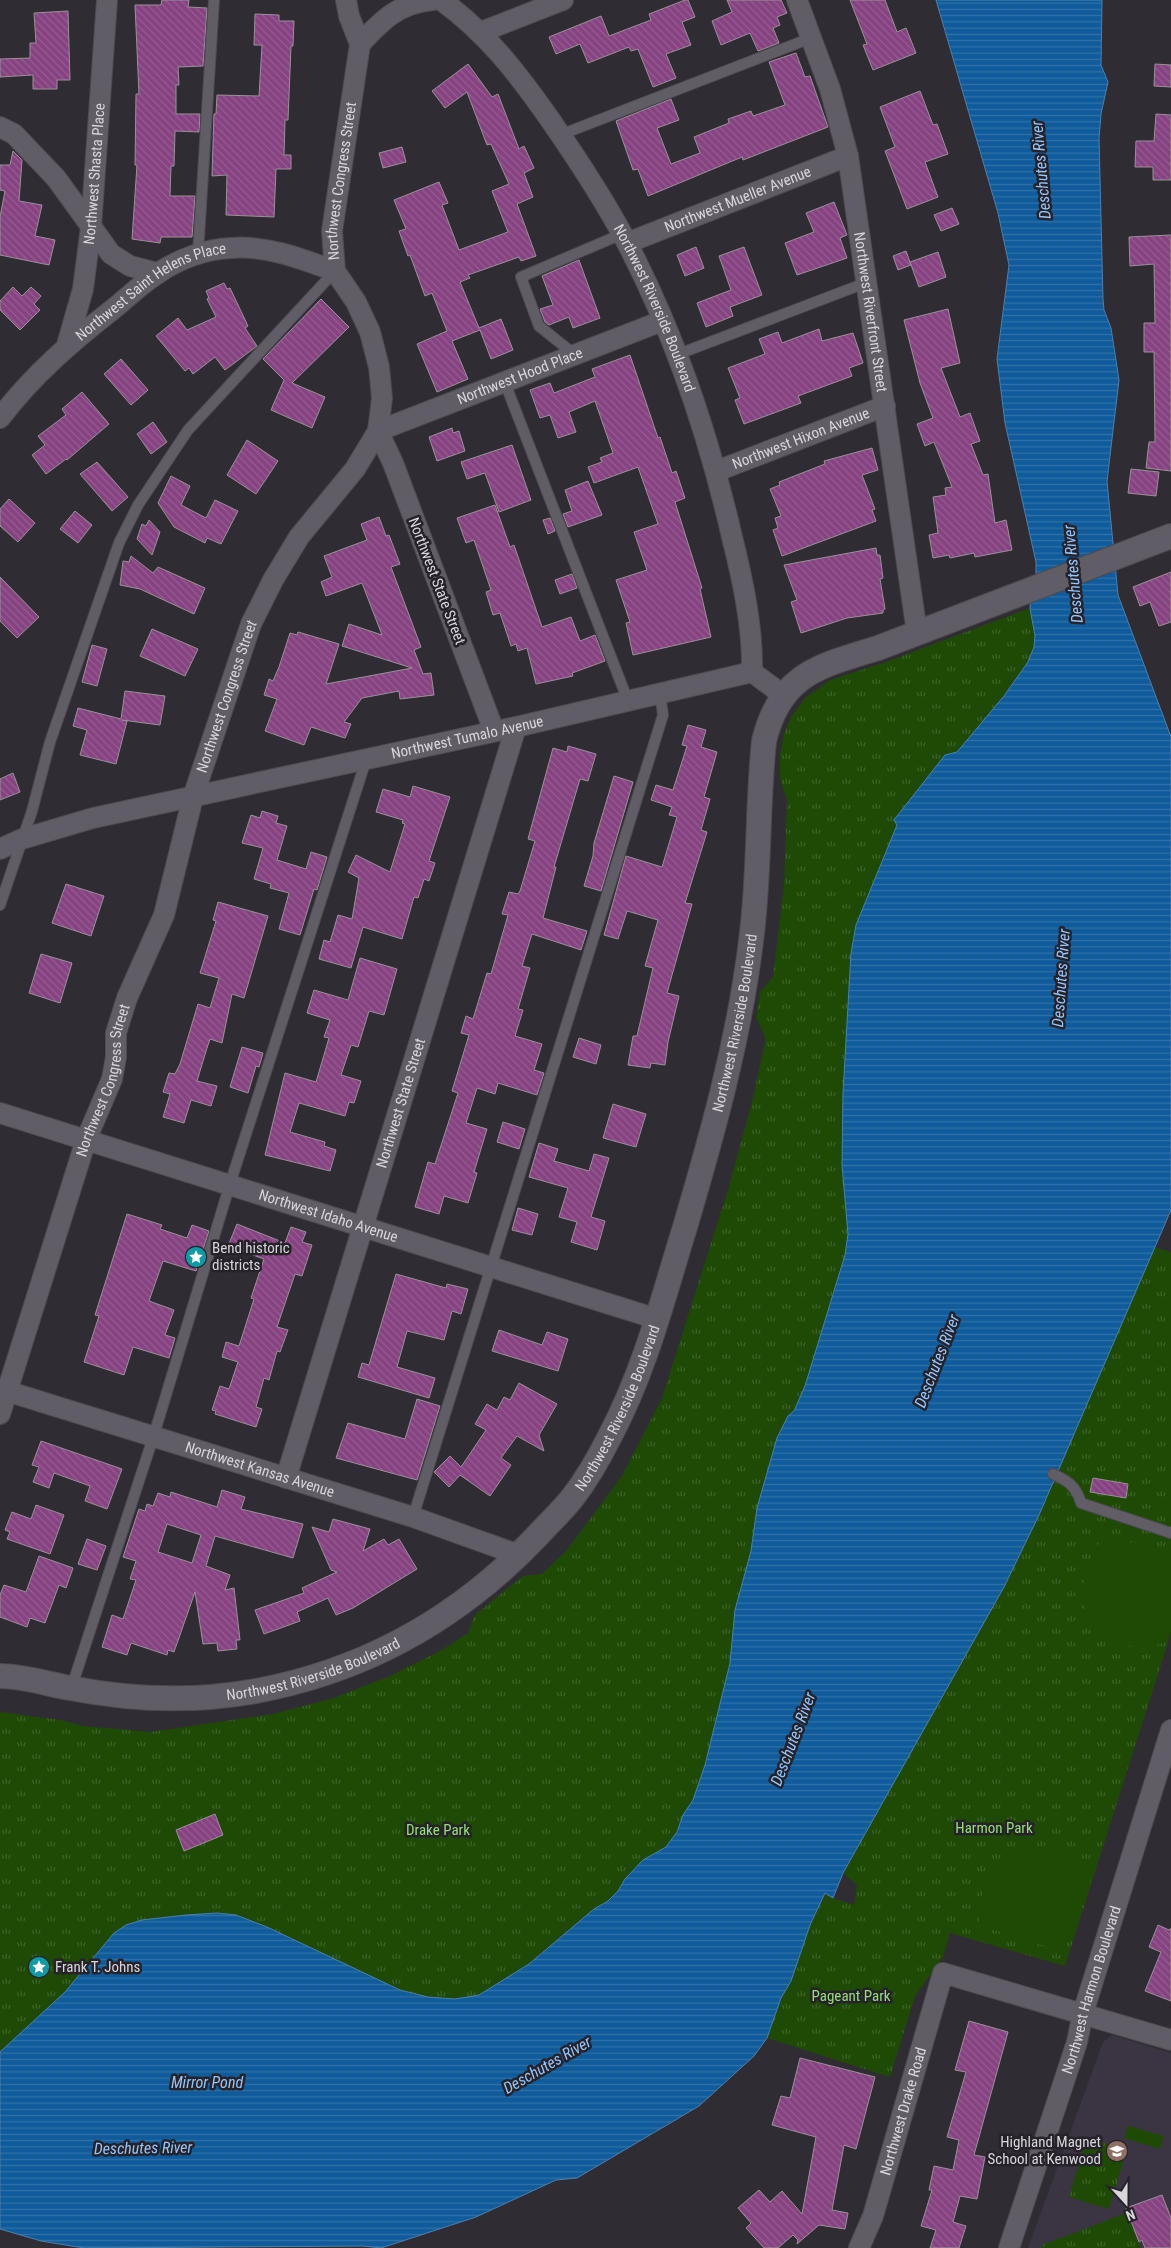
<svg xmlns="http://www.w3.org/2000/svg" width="1171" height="2248" font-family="'Roboto Condensed',sans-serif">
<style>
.built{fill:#3b3442}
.grass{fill:url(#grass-tufts)}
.pitch{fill:#1e4a05}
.water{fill:url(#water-rules);stroke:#4b80ae}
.building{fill:url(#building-back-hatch);stroke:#9a9199;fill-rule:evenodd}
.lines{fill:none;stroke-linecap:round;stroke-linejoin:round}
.service-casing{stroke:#4e4a51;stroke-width:12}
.minor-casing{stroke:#4e4a51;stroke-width:22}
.tertiary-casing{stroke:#4e4a51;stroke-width:26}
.service{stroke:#615d66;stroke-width:10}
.minor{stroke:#615d66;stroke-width:20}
.tertiary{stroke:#615d66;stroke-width:24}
.labels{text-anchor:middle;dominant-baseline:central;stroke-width:5;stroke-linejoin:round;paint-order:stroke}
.street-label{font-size:15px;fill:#d8d6db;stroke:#26222a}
.poi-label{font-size:15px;fill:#d8d6db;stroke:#26222a;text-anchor:start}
.park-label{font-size:15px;fill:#95df78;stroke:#26222a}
.water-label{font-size:16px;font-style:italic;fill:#94c6fc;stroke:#26222a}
</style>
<defs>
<pattern id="grass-tufts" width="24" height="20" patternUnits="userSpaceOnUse" patternTransform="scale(1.25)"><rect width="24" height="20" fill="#1e4a05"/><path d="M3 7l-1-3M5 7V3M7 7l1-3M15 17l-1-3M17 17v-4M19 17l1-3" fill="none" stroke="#3e6329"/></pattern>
<pattern id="water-rules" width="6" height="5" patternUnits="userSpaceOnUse" patternTransform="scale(1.25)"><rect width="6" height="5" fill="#0f5b9b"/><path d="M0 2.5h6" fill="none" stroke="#3172a8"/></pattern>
<pattern id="building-back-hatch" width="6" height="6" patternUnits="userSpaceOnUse" patternTransform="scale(1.25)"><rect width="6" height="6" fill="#864281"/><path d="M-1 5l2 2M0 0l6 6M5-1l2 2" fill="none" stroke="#965d92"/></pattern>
</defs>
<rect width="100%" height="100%" fill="#302c34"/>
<path class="built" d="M1112,2035L1171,2053V2248H1028L1103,2042Z"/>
<path class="grass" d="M1030,608L1035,636L1034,647L1028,662L1004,696L957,752L945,755L897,825L856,925L851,953L843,1093L842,1165L848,1234L845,1255L805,1386L794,1411L788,1416L777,1438L757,1508L751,1551L735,1610L730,1663L705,1765L693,1800L683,1815L677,1832L666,1847L625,1879L618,1891L608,1901L594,1909L529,1964L479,1995L455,1999L428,1997L400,1990L336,1960L186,1915L142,1920L126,1925L114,1933L65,1992L0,2052V1712L60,1720L84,1726L150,1732L273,1714L334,1698L390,1676L442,1650L468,1633L475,1615L523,1576L542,1574L567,1550L622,1476L662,1398L728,1190L752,1102L765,1042V1037L756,1017L760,992L773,977L784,885L787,800L780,778V754L784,734L791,717L805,698L830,680L883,663Z
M1154,1247L1171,1252V1633L1065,1966L950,1933L943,1957L915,1996L890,2077L767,2038L781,1998L791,1981L810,1925L826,1893L833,1898L854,1905L857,1885L843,1873L1004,1587L1039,1515Z
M1087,2138L1127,2150L1109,2209L1069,2197Z
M1127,2213L1141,2248H1041L1042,2245Z"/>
<path class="pitch" d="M1102,1537L1171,1550V1628L1167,1642C1138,1650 1109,1649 1091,1621C1088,1615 1083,1606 1082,1600C1080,1581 1094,1553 1102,1537Z
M1050,1845L1085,1868L1090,1881L1073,1931L1045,1946L979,1925C980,1900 983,1867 1008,1853C1019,1847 1037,1847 1050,1845Z
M1128,2126L1164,2136L1160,2149L1124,2138Z"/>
<path class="water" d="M936,0H1102L1101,65L1108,82L1101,114L1099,138L1103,299L1104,310L1111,328L1119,380L1107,481L1118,595L1171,737V1210L1039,1515L1004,1587L843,1873L833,1898L825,1893L810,1925L791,1981L781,1998L767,2038L754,2056L699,2106L577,2178L556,2180L476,2217L381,2248L363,2246L84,2248L41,2241L0,2229V2052L65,1992L114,1933L126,1925L142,1920L186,1915L217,1913L236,1915L267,1927L400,1990L428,1997L455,1999L479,1995L529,1964L594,1909L608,1901L618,1891L625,1879L643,1860L666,1847L677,1832L683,1815L693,1800L705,1765L730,1663L735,1610L751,1551L757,1508L777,1438L788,1416L794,1411L805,1386L845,1255L848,1234L842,1165L843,1093L851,953L856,925L897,825L894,820L945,755L957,752L1004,696L1028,662L1034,647L1035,636L1030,608L1031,599L1036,593V562L1005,423L997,359L1009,265L998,213Z"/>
<path class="building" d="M162,0H189L188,7L207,8L203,66L178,67L179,85H176V114H200L199,132L175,131L174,166H171L170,196H195L192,237H161L160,243L132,239L137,165H135L136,94H139L135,5H161Z
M685,0H688L695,17L682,22L691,45L666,54L676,78L653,87L638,49L631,51L629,47L588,63L580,44L556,54L549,37L601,16L609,36L651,20L649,14Z
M727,0H781L787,13L777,17L780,25L773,28L779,43L758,51L750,33L721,45L712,21L732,12Z
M850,0H885L897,32L906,28L916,53L873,70L863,45L867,44Z
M68,11L70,80H57V89H33V75L0,77V59L30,58V43H36L34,13Z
M255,14L279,15V21H294L293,46H291L288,120H285L284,155H291V169H276L274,217L226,215L227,175L212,176L214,114H216L217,95L259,96L262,45H254Z
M796,53L805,77L810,76L828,127L743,160L742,157L648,196L638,169L633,170L616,121L671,99L679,120L657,128L671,164L700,153L694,137L729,123L728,119L751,111L753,116L785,105L769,62Z
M468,64L492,97L498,94L519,149L524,146L534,168L524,173L533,197L517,204L536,256L521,261L519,257L468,275L470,278L460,282L479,328L501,319L513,350L491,359L480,330L452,341L468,379L437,392L417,344L447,331L432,293L425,296L410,255L408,256L399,231L406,229L394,200L439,182L448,203L442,205L459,250L508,232L492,191L509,184L491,144L487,145L467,92L445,108L432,91Z
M1155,64L1171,65V87L1154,86Z
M920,91L933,125L937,124L948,154L925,162L938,197L907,209L885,151L895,147L880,107Z
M1156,114L1171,115V180H1153V167H1135L1136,141H1154Z
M402,147L406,162L383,168L379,153Z
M13,151L22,160L19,201L42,205L35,236L55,240L49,265L0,255V217L5,191L0,190V165H10Z
M834,202L847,235L840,238L847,258L797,275L785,243L814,232L806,213Z
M952,208L959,224L941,231L934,215Z
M1171,235V471L1146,468L1149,442H1155L1154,352H1144V323H1155L1154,264L1130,266L1129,237Z
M696,247L704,268L685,276L677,255Z
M744,247L762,295L730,307L733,316L706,327L697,303L731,290L719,256Z
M906,251L911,265L898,270L893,256Z
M938,252L946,277L919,287L910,262Z
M579,260L600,318L573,328L569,317L549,325L545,322L540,309L553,305L542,276Z
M224,283L227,289L230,288L248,326L245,328L257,346L225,370L215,357L193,374L189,368L185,371L156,336L178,318L187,330L216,317L207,299L209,298L206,291Z
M13,287L22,296L31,287L41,296L34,304L40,310L20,330L0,310V301Z
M321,299L349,327L292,383L325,397L312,428L271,410L284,380L263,359Z
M948,309L960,363L941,368L960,417L970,413L980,441L971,444L983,475L988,474L995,523L1006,520L1012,550L975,557L974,553L950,558L949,555L933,558L929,535L938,533L933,497L946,495L945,488L952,487L934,442L925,446L917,424L933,418L920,383L904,320Z
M819,329L822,341L853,333L863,363L849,368L852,376L798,396L801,403L744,424L735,400L740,398L728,368L765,354L759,339L778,332L782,343Z
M630,355L658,438L660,437L672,473L676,471L685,498L675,502L702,588L700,589L711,637L633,655L626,623L630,622L616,580L647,570L634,532L658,524L638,467L594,483L588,467L602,462L600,458L613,453L595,401L569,412L576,432L558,438L550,415L540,418L530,390L550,383L554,393L595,377L592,369Z
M121,359L148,390L131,405L104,374Z
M82,392L109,424L67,460L66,459L46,474L32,455L45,445L38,436L66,415L62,409Z
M153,422L167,442L151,454L137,434Z
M452,428L453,433L459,431L465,451L437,461L429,437Z
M247,440L278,461L256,494L227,475Z
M512,445L531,500L499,512L485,473L467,479L461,462Z
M872,448L878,470L862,475L875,509L872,510L876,521L782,556L773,530L778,528L775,518L781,516L770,489L780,485L779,482L825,464L824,461Z
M97,462L128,497L112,511L80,474Z
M1131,469L1159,472L1156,496L1128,493Z
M171,476L190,486L181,505L206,518L215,500L238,511L221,544L207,538L205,543L174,527L158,503Z
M588,481L602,515L568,527L563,514L572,511L565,490Z
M9,499L35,523L18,542L0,526V509Z
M495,505L510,547L514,545L542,627L571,617L580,641L595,635L605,661L572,673L573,676L536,684L527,648L518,651L516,644L511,646L500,613L493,615L486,592L491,590L474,540L466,543L457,518Z
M75,511L92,525L78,543L60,529Z
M379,517L386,536L389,535L400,564L391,567L421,647L414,650L423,674L431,673L434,695L400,699L399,691L362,698L344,722L351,724L345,738L311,727L304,745L265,731L277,699L264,695L269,679L273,681L279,667L290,633L297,635L298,632L339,644L326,684L412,668L342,646L349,624L382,635L362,583L326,596L321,582L332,577L324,556L367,540L361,524Z
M550,518L555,531L548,534L543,520Z
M149,520L160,532L152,555L137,539L142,524L146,526Z
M876,548L877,555H880L883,578L880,579L885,609L883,610V613L847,618L801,633L791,602L797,600L784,565Z
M131,556L153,573L158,567L205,588L194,614L140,589L120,585L123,561L129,562Z
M1171,572V622L1159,626L1150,602L1140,606L1133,587Z
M572,574L577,588L560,594L555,580Z
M0,577L39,617L17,638L0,621Z
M152,629L198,649L185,676L140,656Z
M92,645L107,649L97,686L82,682Z
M125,691L165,696L160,725L122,720L127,721L116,764L80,755L87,730L73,726L78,708L121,719Z
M688,725L706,730L701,747L717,752L704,797L710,799L701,830L707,832L685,903L692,904L667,993L679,996L668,1042L665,1065L651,1063L650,1068L628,1065L633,1036H637L653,968L645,966L658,920L627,911L618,939L604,935L626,856L662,867L677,817L669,815L672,807L651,800L656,785L673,790L687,746L682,745Z
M568,746L596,754L588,781L580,779L554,867H556L543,918L587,931L581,950L532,934L522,966L530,968L518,1009L523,1010L515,1036L542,1044L534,1070L544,1073L537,1095L498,1083L495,1094L477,1088L466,1123L487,1129L474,1172L477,1173L468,1203L444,1196L439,1214L415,1207L428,1162L435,1164L458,1093L452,1091L469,1035L461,1033L466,1016L473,1019L487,973L491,974L508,915L502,914L509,892L518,894L520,891L535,841L528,839L553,748L567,752Z
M13,773L20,792L0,800V779Z
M614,776L633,782L601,891L584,886L593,856L594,843Z
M413,786L450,797L429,861L435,863L429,881L424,879L418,898L414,897L402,939L363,927L351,968L319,959L324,940L330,942L338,915L352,919L359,878L348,872L356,855L390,872L405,824L402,823L403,820L376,812L383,789L410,797Z
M262,811L278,816L276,823L287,826L277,860L306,869L311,852L327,857L317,890L314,889L300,935L279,929L289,893L270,888L271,884L254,879L263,848L242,843L251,815L260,818Z
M66,884L104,896L91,936L52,923Z
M218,902L268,916L244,998L232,994L222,1043L210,1039L207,1048L197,1081L217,1086L211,1106L191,1100L184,1123L163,1117L170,1094L163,1092L169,1073L175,1074L180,1064L198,1004L210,1008L219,978L200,973L216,921L213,920Z
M41,954L72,963L60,1003L29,993Z
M360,958L397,969L384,1015L369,1011L358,1047L351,1045L341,1075L361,1081L354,1103L349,1102L345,1116L299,1103L290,1132L325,1142L324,1146L336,1150L330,1171L265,1155L285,1073L316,1082L329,1038L324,1037L330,1020L307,1013L314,990L348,1000Z
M579,1038L601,1045L596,1064L573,1057Z
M242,1047L263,1053L259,1067L256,1066L248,1093L230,1087Z
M613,1104L646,1114L636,1147L603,1138Z
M503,1122L525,1129L519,1149L497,1142Z
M539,1143L558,1149L554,1161L589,1171L594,1154L609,1158L591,1217L605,1221L597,1250L571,1242L577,1222L559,1217L568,1188L529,1177Z
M518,1208L538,1214L532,1235L512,1230Z
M127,1214L162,1225L160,1229L187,1238L192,1225L209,1231L196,1271L163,1261L149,1301L174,1310L165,1335L175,1338L169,1358L133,1347L124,1375L84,1362L99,1316L95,1315Z
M237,1224L285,1243L291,1227L306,1232L302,1242L312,1245L302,1276L295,1274L277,1327L288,1330L280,1352L277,1351L269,1380L264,1378L256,1407L262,1409L256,1427L215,1414L216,1411L212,1410L220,1386L229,1389L238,1362L222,1357L226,1342L239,1346L254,1299L251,1298L264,1259L228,1246Z
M396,1274L446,1288L447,1284L468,1289L461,1314L452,1311L444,1340L407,1331L397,1367L435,1378L429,1398L358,1377L362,1363L369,1365Z
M499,1330L542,1345L547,1332L568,1339L558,1371L492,1351Z
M519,1383L557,1404L539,1435L544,1451L517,1436L501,1458L511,1465L490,1496L460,1475L449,1487L434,1472L450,1456L461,1467L486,1430L475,1424L487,1404L497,1410L504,1397L510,1400Z
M417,1399L440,1406L417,1480L336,1458L348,1423L405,1439Z
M41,1441L122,1469L107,1509L85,1501L90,1486L54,1473L49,1488L33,1482L39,1467L32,1465Z
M1093,1478L1128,1484L1126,1498L1090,1492Z
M222,1490L245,1497L241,1509L303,1524L293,1558L215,1536L206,1566L230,1575L225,1590L234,1588L240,1640H236L237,1649L218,1651L217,1643L203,1644L195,1592L174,1652L168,1650L167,1655L131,1643L127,1655L102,1647L112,1615L123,1619L136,1580L130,1579L136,1561L123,1557L139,1509L145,1511L147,1504L153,1506L158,1493L170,1497L171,1492L217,1507ZM167,1524L201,1535L192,1563L158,1552Z
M36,1505L64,1515L50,1554L7,1539L10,1532L5,1530L12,1512L31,1519Z
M333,1519L370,1529L363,1551L384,1539L388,1545L399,1539L417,1569L353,1608L336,1615L328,1598L297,1612L300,1621L264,1634L255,1610L304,1593L302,1588L337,1572L331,1570L312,1527L329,1532Z
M87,1539L106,1546L97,1570L78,1564Z
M39,1556L73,1568L66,1588L59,1585L45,1623L30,1618L27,1627L0,1617V1595L4,1585L26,1592Z
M215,1814L223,1835L184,1851L176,1830Z
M1158,1925L1169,1930L1171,1928V2001L1145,1991L1161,1952L1149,1947Z
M969,2021L1008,2032L974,2155L985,2157L977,2199L960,2196L953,2222L966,2226L959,2248H930L936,2230L921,2226L932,2190H929L934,2166L953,2170L959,2140L947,2137L966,2072L955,2070Z
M800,2058L875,2077L856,2149L844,2145L832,2210L848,2213L845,2229L819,2225L797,2244L798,2240L793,2235L778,2248H764L746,2228L751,2223L738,2208L759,2190L770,2202L782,2191L802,2214L816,2137L772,2125L781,2096L790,2098Z
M1162,2195L1171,2218V2248H1145L1142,2240L1139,2242L1126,2208Z"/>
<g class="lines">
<g class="service-casing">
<path id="service" d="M560,135L811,38
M198,253L214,0
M574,354L539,326L521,277L622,234
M676,355L868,282
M505,383L628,701
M0,905L32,811L50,742L119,543L138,505L188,430L335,271
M1053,1474C1068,1481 1076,1486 1081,1503L1171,1533
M413,1517L663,715L660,694
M71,1689L153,1438L230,1184L366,760"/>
</g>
<g class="minor-casing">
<g id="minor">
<path id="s1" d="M441,0C487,33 519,75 551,121C578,160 605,201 627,243C675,335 709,437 732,537C743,581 753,628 752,672"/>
<path id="s2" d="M797,0L830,89L848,156L917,633"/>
<path d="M481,32L563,0"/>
<path d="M360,44C382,20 399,3 433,0"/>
<path d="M0,127L14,134L56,178L111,254L130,266L157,273"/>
<path id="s3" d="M627,243L848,156"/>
<path id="s4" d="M67,345L83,289L91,227L107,0"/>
<path id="s5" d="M0,418C32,376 71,342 112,310C127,298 141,284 157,274C178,259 206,249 231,248C267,245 302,259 335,271"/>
<path id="s6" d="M717,471L885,406"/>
<path id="s7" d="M494,731L393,463L378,431L662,321"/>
<path id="s8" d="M0,849L22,839L93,818L516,727L752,672L783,695"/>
<path id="s9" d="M0,1113L657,1319"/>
<path id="s10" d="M0,1389L413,1517L519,1555"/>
<path id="s11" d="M0,1414L86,1140L112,1079L116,1057V1033L127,998L164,915L193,797L251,624L273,580L299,537L355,469L378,431L382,398L379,367L370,332L356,302L335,271L332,231L360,44L349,16L346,0"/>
<path id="s12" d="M286,1478L516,727"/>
<path id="s13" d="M859,2248L873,2216L943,1973L1171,2040"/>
<path id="s14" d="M1009,2248L1077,2042L1083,2013L1171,1730"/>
</g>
</g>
<g class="tertiary-casing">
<g id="tertiary">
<path id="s15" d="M0,1676C24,1676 47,1684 70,1688C131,1700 195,1702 256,1691C369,1670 461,1617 539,1534C550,1522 563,1510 573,1497C587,1479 600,1456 610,1436C645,1370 663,1298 685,1227C713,1132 739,1039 751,941C760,874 757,807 764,741C780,674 819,666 878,648L1171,536"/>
</g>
</g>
<use href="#service" class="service"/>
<use href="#minor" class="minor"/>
<use href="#tertiary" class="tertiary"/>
</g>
<defs>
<g id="sight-disc" transform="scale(1.125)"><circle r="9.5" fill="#0f9aa8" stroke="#26222a"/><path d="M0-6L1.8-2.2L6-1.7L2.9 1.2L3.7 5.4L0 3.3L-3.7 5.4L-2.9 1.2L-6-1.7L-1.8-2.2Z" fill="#fff"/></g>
<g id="school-disc" transform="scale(1.125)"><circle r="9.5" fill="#8d6e63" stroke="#26222a"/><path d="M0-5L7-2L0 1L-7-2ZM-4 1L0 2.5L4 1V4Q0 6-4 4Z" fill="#fff"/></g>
</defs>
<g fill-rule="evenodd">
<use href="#sight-disc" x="196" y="1257"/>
<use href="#sight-disc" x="39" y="1967"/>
<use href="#school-disc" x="1117" y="2151"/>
</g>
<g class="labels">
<g class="street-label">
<text stroke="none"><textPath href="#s4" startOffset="174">Northwest Shasta Place</textPath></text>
<text stroke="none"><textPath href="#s11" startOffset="1325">Northwest Congress Street</textPath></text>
<text stroke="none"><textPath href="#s3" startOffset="119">Northwest Mueller Avenue</textPath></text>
<text stroke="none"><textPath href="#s5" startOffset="200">Northwest Saint Helens Place</textPath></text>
<text stroke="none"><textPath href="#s1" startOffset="379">Northwest Riverside Boulevard</textPath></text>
<text stroke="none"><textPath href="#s2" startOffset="322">Northwest Riverfront Street</textPath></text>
<text stroke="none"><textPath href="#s7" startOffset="474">Northwest Hood Place</textPath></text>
<text stroke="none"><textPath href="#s6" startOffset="90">Northwest Hixon Avenue</textPath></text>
<text transform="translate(437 581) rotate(69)">Northwest State Street</text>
<text stroke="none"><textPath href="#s11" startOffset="755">Northwest Congress Street</textPath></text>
<text stroke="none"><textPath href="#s8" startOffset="481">Northwest Tumalo Avenue</textPath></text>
<text stroke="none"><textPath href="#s15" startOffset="1142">Northwest Riverside Boulevard</textPath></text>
<text stroke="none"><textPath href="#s11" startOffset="350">Northwest Congress Street</textPath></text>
<text stroke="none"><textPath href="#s12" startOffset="392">Northwest State Street</textPath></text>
<text stroke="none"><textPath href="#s9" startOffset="344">Northwest Idaho Avenue</textPath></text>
<text stroke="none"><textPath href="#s15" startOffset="738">Northwest Riverside Boulevard</textPath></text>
<text stroke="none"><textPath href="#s10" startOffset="272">Northwest Kansas Avenue</textPath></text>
<text stroke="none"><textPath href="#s15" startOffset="319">Northwest Riverside Boulevard</textPath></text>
<text stroke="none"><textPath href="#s14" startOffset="271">Northwest Harmon Boulevard</textPath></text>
<text stroke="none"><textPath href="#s13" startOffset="144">Northwest Drake Road</textPath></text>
</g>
<g class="poi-label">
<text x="212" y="1248">Bend historic<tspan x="212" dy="17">districts</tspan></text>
<text x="55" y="1967">Frank T. Johns</text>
<text x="1101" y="2142" text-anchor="end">Highland Magnet<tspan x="1101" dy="17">School at Kenwood</tspan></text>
</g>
<g class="park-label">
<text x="994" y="1828">Harmon Park</text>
<text x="438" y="1830">Drake Park</text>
<text x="851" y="1996">Pageant Park</text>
</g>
<g class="water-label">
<text transform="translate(1041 170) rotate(-95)">Deschutes River</text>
<text transform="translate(1073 574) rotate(-95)">Deschutes River</text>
<text transform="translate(1061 978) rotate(-86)">Deschutes River</text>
<text transform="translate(937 1361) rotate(-69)">Deschutes River</text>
<text transform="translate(793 1739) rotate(-69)">Deschutes River</text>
<text transform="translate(547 2065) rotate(-30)">Deschutes River</text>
<text x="207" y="2082">Mirror Pond</text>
<text transform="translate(143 2148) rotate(-1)">Deschutes River</text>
</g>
</g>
<g transform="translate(1126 2203) rotate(159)" stroke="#26222a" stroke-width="4" paint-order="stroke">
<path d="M0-4L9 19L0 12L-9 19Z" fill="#d8d6db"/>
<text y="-8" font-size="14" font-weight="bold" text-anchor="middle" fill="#d8d6db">N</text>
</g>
</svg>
